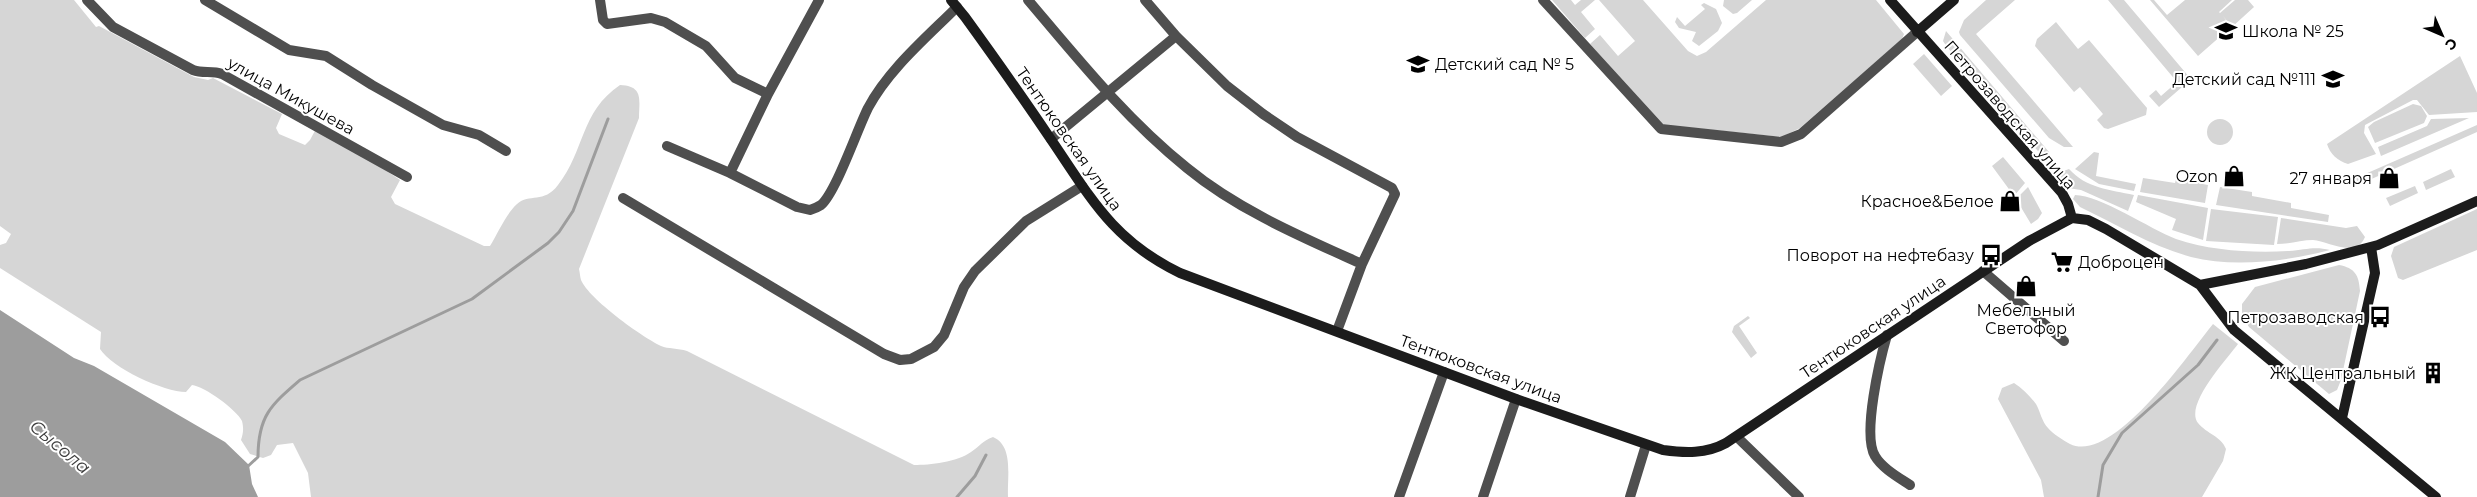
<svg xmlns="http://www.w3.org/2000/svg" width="2477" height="497" font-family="Montserrat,sans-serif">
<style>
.green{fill:#d6d6d6}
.water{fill:#9d9d9d}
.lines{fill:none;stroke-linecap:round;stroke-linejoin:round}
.stream{stroke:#9d9d9d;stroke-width:3}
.street{stroke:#4f4f4f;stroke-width:10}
.secondary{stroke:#1c1c1c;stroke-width:10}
.labels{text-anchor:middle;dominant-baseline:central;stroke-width:4;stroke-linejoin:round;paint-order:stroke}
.poi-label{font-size:16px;fill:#000;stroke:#fff;text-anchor:end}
.street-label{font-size:16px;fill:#000;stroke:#fff}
.water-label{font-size:18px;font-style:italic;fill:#3e3e3e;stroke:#fff}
</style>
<rect width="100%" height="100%" fill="#fff"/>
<path class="green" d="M0,0H74L96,27L99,26L194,77L208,80L213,78L282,114L276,128L279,134L305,145L310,140L317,127H321L400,180L391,197L395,204L484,246H490C498,233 506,214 517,204C529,193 544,204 558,185C585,151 580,112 620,85C644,86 639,100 639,118L579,269C580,273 580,277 581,280C589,299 642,337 661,346C668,349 678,348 687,351L914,465C930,465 957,462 971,452C980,446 982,441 993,437C1014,446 1007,477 1008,497H311L308,473L293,443L277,445L271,455L263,458L250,454L241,440C243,434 244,429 242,421C237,410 204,386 192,385L186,392C164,392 112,368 100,349L101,332L0,268V245L6,243L11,234L0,226Z
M1552,0H1571L1575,5L1581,0H1595L1581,12L1595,29L1585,38Z
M1599,0H1643L1688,51L1697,56L1706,52L1766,0H1876L1904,34L1902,39L1800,128L1782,137L1664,125L1590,44L1600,35L1618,56L1635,41Z
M1724,0H1752L1737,13L1733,14L1723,6Z
M1986,0H2015L1976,34L2073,147H2064L2049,138L1960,35L1959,32L1964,20Z
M2108,0H2124L2190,78L2189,81L2159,107L2149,96L2156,90L2161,96L2177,82Z
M2150,0H2154L2167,15L2185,0H2232L2219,12L2220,13L2235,0H2248L2254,7L2232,27L2223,16L2231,27L2198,56Z
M1704,3L1716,9L1722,23L1718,31L1699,46L1692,41L1696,32L1679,28L1675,22L1677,17L1685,26L1705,9L1701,5Z
M2056,22L2078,49L2089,40L2147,108L2146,115L2108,129L2104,128L2097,120L2103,114L2080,87L2074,92L2035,46L2037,39Z
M1946,31L2049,152L2044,158L1947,47L1943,41Z
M1924,54L1952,86L1941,96L1913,64Z
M2460,56L2477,93V112L2429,115L2417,100H2413L2365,125L2364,133L2376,154L2348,164C2338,161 2330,154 2327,144Z
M2413,104L2421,106L2427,116L2424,123L2375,143L2368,127L2374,122Z
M2469,118L2381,156L2378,147L2427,126L2431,119Z
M2207 132a13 13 0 1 1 26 0a13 13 0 1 1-26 0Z
M2477,125V132L2358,185L2356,178Z
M2094,152L2099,153L2096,176L2136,184L2134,191L2099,184L2075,169Z
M2003,157L2025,183L2014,196L1992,166Z
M2069,169C2086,188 2110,190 2134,195L2128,211L2081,190L2061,187L2057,180L2061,172Z
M2451,169L2455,177L2426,190L2423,182Z
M2143,178L2175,183L2176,179L2208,185L2205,203L2140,192Z
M2415,186L2418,193L2390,206L2386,198Z
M2028,187L2042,213L2038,219L2031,224L2016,199Z
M2220,187L2252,192V196L2291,203V208L2329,215L2328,222L2216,205Z
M2075,195C2100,195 2150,229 2176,239C2211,251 2253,253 2289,251C2305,250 2314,246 2330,250C2287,261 2235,268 2191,257C2151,246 2116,224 2080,207L2073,199Z
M2138,195L2208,208L2203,240L2172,230L2176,219L2136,202Z
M2211,209L2278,217L2274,245L2206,241Z
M2477,209V250L2403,280L2398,278L2391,256L2394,247Z
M2281,218L2346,228L2357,226L2365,237C2356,259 2328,241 2313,240C2302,240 2289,244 2277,244Z
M2339,265C2355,268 2359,275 2360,291L2341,380L2337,390L2329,394L2249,327L2242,316V304L2255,287Z
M1748,316L1750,318L1739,326L1757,353L1751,358L1732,332L1734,326Z
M2213,324L2238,344C2227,359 2184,405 2198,423C2207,434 2221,436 2226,449L2223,461L2202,497H2044L2041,480L1998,399L2002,388L2014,383C2022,388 2030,396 2036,404C2040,411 2042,422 2048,428C2053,434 2063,440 2070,444C2113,465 2189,353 2213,324Z"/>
<path class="water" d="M0,310L74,358L94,366L225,442L249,465L252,484L258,497H0Z"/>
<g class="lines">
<path class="stream" d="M246,468L258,457C258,416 271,405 300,380L472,299L548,243L559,232L573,211L608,119
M957,497L975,476L986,455
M2098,497L2103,465L2122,433L2198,365L2217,340"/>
<path class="street" d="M87,0L113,27L193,70C203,74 212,70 222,74L407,177
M205,0L289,50L326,56L372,85L443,125L479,135L506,151
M600,0L603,20L607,24L651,18L665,22L706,46L735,78L768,94
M1028,0C1078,59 1126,119 1187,168C1238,210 1302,237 1362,264
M1145,0L1176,36L1227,86L1263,114L1297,137L1392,188L1395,194L1362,264L1337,331
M1543,0L1661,129L1781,142L1801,134L1917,32
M1051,139L1176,36
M667,146L730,173L797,207L810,210C813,209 818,207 821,205C836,192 857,130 868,108C889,69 926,38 957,7
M730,173L768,94L819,0
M623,198L884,354L900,360L911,359L934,347L944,335L964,287L975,271L1026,221L1082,186
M1983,271L2064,341
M1887,335C1880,359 1862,435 1875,456C1882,468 1898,477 1910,485
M1737,437L1799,497
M1399,497L1444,372
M1483,497L1516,399
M1630,497L1646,445"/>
<path class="secondary" d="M951,0L965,17C994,57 1023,98 1050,138C1091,198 1112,240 1180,273L1516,399L1663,450C1685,453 1706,454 1726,443L2029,241L2072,218
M1890,0L2062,193L2068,204L2072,218
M1917,32L1954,0
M2072,218L2088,220L2106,229L2200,285L2234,330L2436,497
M2200,285L2306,264L2378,245L2477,201
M2342,418L2375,273L2371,247"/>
</g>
<defs>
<g id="school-bare" transform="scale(1.725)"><path d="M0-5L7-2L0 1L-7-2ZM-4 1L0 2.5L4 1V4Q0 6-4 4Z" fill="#000" stroke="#fff" stroke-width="2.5" paint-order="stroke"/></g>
<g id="shop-bare" transform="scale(1.725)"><path d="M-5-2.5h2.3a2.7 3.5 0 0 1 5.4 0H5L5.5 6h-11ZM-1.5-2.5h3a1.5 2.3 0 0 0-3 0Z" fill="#000" stroke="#fff" stroke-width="2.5" paint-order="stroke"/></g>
<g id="bus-bare" transform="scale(1.725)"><path d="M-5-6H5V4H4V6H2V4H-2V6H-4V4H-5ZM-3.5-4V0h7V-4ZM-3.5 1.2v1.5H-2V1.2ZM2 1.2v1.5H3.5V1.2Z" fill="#000" stroke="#fff" stroke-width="2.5" paint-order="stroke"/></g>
<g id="supermarket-bare" transform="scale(1.725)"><path d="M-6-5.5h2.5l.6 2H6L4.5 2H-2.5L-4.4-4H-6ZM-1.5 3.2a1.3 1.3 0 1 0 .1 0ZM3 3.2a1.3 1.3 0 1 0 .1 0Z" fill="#000" stroke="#fff" stroke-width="2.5" paint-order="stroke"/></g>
<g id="building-bare" transform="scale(1.725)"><path d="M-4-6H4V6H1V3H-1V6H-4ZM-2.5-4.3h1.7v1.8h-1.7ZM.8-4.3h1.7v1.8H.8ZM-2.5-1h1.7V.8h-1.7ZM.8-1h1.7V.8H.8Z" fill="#000" stroke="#fff" stroke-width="2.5" paint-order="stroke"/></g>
</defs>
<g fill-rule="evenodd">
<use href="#school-bare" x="2226" y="31"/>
<use href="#school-bare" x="1418" y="64"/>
<use href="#school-bare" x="2333" y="79"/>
<use href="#shop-bare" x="2234" y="176"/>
<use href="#shop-bare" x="2389" y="178"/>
<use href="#shop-bare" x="2010" y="201"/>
<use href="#bus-bare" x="1991" y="255"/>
<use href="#supermarket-bare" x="2062" y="262"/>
<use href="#shop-bare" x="2026" y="286"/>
<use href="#bus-bare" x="2380" y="317"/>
<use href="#building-bare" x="2433" y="373"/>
</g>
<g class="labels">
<g class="poi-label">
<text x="2242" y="31" text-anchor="start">Школа № 25</text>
<text x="1435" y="64" text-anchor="start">Детский сад № 5</text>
<text x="2316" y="79">Детский сад №111</text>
<text x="2218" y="176">Ozon</text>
<text x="2372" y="178">27 января</text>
<text x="1994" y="201">Красное&amp;Белое</text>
<text x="1974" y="255">Поворот на нефтебазу</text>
<text x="2078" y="262" text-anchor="start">Доброцен</text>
<text x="2026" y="310" text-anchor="middle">Мебельный<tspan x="2026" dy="18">Светофор</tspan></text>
<text x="2364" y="317">Петрозаводская</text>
<text x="2416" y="373">ЖК Центральный</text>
</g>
<g class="street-label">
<text transform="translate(291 96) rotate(29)">улица Микушева</text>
<text transform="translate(2010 115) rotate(49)">Петрозаводская улица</text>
<text transform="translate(1069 139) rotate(55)">Тентюковская улица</text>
<text transform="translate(1873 327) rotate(-34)">Тентюковская улица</text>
<text transform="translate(1481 369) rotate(20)">Тентюковская улица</text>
</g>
<g class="water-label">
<text transform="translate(60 447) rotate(40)">Сысола</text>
</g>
</g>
<g transform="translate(2442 35) rotate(135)" stroke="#ffffff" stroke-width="4" paint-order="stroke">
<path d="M0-4L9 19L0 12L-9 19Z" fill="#000000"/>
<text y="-8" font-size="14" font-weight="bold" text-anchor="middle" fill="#000000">С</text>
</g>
</svg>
